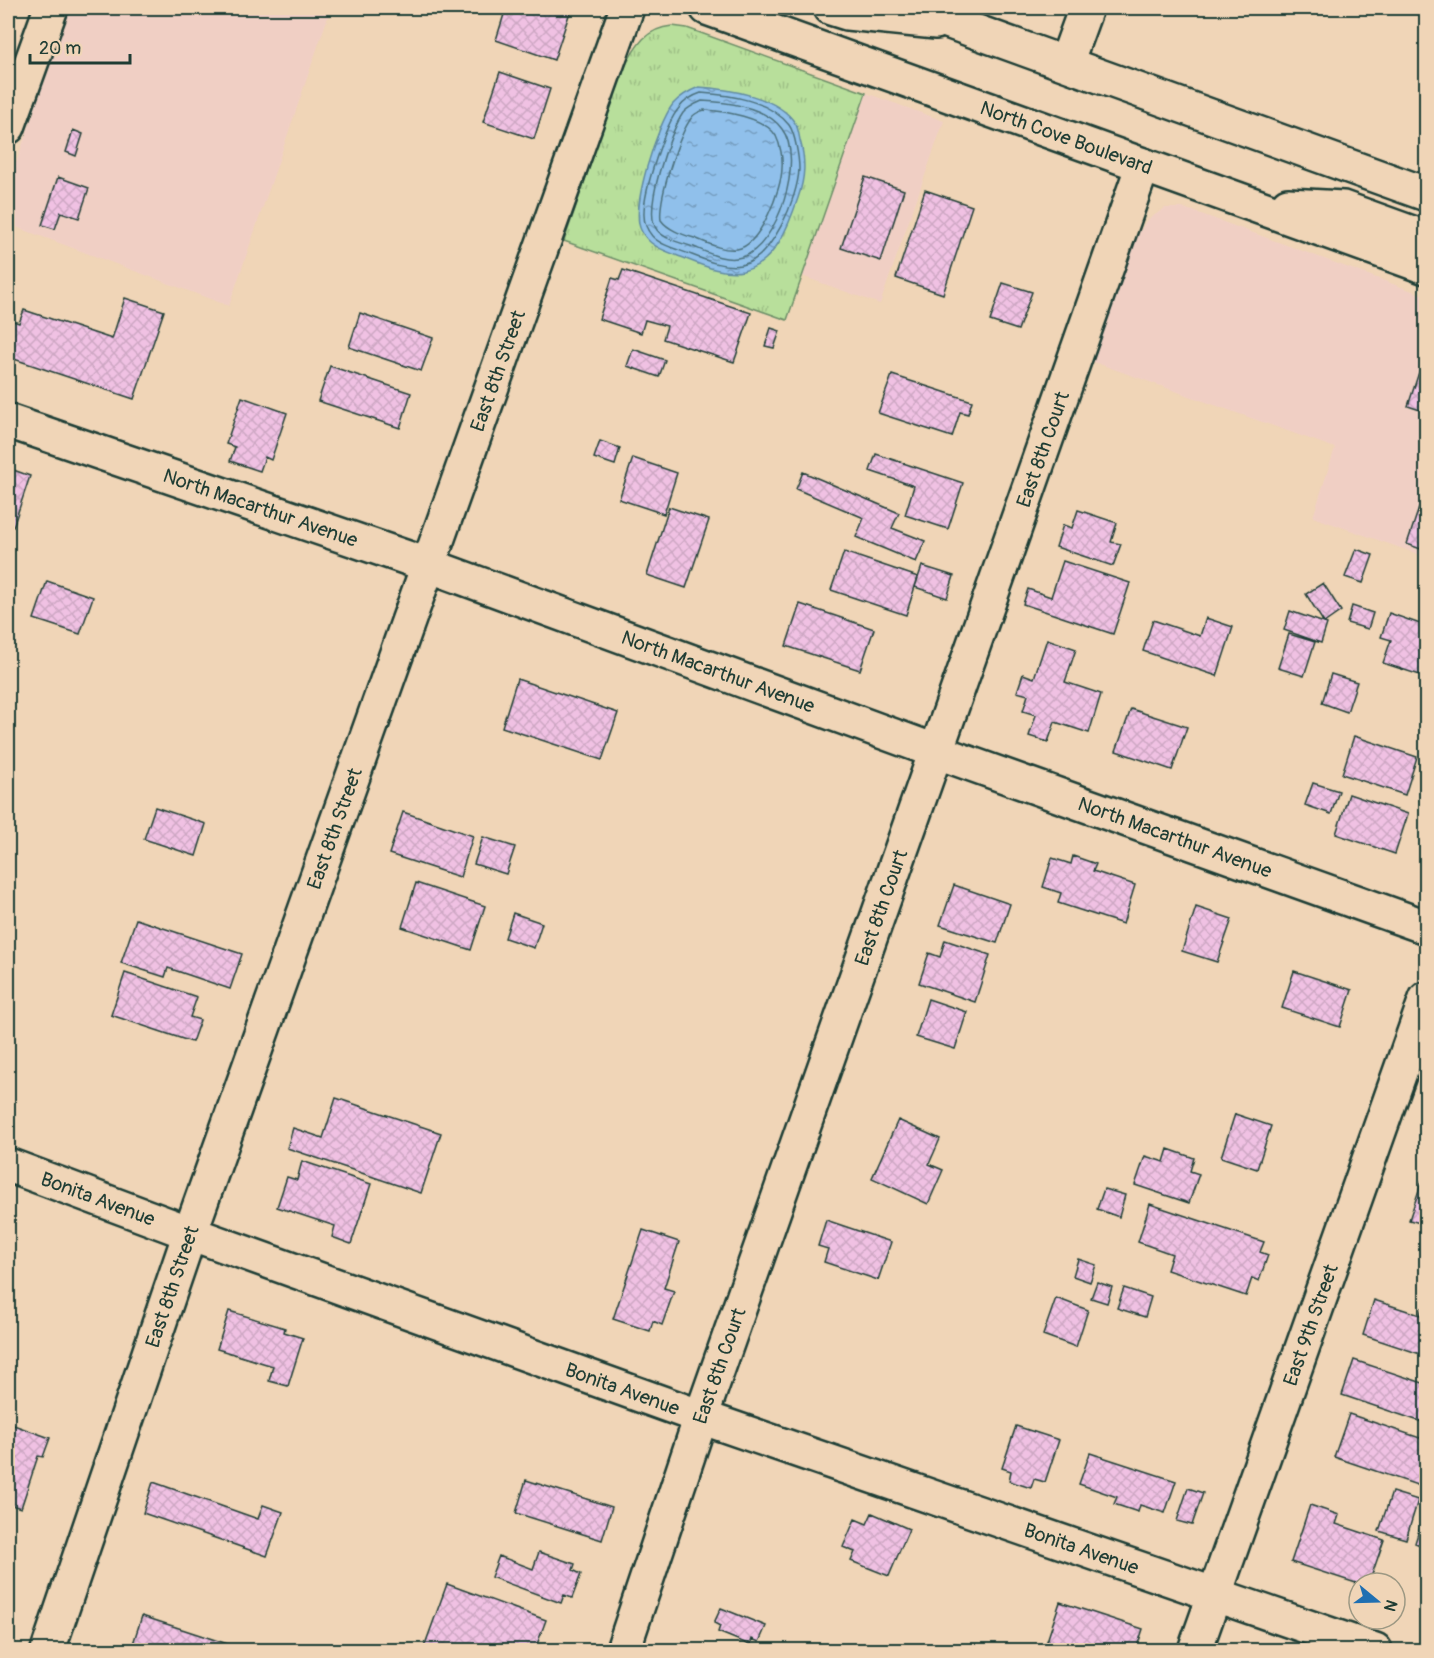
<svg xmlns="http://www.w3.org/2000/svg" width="1434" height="1658" font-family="Pangolin,sans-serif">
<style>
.built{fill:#f0cfc4}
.grass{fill:url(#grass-tufts);stroke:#6c8e68;stroke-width:1.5}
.water{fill:url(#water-ripples);stroke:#638ca2;stroke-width:1.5}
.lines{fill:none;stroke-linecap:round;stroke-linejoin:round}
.shore{stroke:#4c717d;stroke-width:1.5}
.building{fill:url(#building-cross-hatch);stroke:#1f3d34;stroke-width:1.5}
.street-casing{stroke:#1f3d34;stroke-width:38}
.secondary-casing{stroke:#1f3d34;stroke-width:38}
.street{stroke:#f0d5b7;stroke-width:33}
.secondary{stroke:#f0d5b7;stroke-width:33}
.labels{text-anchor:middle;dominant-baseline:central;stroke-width:6;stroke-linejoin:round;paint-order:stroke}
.street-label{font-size:20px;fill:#1f3d34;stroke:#f0d5b7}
</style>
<defs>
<pattern id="grass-tufts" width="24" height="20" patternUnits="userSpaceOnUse" patternTransform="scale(1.5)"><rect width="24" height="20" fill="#b8df9b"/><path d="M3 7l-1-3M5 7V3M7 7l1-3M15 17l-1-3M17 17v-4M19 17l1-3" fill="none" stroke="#9ec086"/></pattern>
<pattern id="water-ripples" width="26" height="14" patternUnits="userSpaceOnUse" patternTransform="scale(1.5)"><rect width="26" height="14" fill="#90c0eb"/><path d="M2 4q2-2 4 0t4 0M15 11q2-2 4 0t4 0" fill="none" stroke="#759dbf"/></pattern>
<pattern id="building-cross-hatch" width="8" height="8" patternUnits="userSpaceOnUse" patternTransform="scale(1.5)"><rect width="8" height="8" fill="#f0c1e3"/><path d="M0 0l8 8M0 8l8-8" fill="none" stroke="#cda7c3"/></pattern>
</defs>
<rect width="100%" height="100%" fill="#f0d5b7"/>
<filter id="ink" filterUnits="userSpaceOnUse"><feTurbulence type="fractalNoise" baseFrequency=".0167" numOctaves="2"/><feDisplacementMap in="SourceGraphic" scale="12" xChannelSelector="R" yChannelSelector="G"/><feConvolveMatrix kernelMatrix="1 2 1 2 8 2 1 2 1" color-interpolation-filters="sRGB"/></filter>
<g filter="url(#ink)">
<path class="built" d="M70,8H331L229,306L8,224V186Z
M866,93L944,121L880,304L802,276Z
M1165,208H1182L1193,211L1426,296V557L1313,517L1335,448L1091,361L1136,238L1146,221Z"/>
<path class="grass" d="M672,26L687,28L866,93L787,320L564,241C577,203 590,165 603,127C613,98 622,62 643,39C651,31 662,27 672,26Z"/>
<path class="water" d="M699,87C728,89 778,96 795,123C798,127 799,135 800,140C806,161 805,178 798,198C789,225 775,264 743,271C722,275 699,264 681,257C665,251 648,246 641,230C630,208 658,123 673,104C681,95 689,91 699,87Z"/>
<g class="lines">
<path class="shore" d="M701,93C730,95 769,100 789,125C795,133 799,158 799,169C798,197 772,260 741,265C725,268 707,261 692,255C680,250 661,246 652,236C647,230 644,223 644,215C643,193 665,124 679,108C685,100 692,96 701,93Z
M702,101C727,102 766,107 782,129C805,159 778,246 742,257C726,262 708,253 694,247C682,243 665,240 657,230C642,211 670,132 683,113C688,107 695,104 702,101Z
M704,110C723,111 765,117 776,136C780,144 783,158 782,168C782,188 760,246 737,249C724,251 709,244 697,239C685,235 669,231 661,220C658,199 679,134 692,117C695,113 699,112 704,110Z"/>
</g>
<path class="building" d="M506,8L571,9L554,60L496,40Z
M500,72L550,89L534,139L483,122Z
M73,130L83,134L76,156L66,152Z
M58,177L89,188L79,218L61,212L55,229L42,225Z
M865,177L904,190L881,261L841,248Z
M925,190L972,206L943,294L896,278Z
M623,270L751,313L734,362L663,339L667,326L645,320L641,333L599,319L612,278L619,280Z
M1003,283L1032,292L1018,330L990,321Z
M125,298L164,311L134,399L8,357L13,342L8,340V319L19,323L24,310L112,339Z
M360,313L433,338L421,371L349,347Z
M771,328L780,331L774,348L765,346Z
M633,349L665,360L659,377L627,366Z
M1423,360L1426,362V412L1408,406Z
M330,366L411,393L400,428L318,401Z
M892,375L972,401L968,414L960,412L952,437L878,413Z
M242,397L287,413L271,460L265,457L260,471L230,461L235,447L226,444Z
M600,441L620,448L615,465L594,458Z
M876,454L963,483L948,529L905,515L914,486L870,471Z
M633,458L677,473L664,514L619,499Z
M8,468L30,476L13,527L8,525Z
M803,472L899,513L892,528L925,541L916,562L856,537L864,518L796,489Z
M1420,505L1426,507V551L1407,544Z
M669,507L709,520L686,588L647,575Z
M1078,510L1117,523L1111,542L1121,544L1113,566L1056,547L1063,525L1072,528Z
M1356,549L1373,555L1363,583L1345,577Z
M844,552L918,577L906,615L831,590Z
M1063,561L1130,583L1113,634L1023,604L1028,589L1051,597Z
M922,566L954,576L947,598L915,587Z
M47,581L93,597L80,634L34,619Z
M1323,583L1341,611L1324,623L1306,594Z
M800,604L874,629L860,670L786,646Z
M1352,606L1373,613L1368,629L1347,623Z
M1290,611L1327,624L1321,643L1284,630Z
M1389,613L1426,626V677L1383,663L1391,640L1381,637Z
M1206,618L1233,627L1217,676L1143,651L1153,620L1200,636Z
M1289,634L1315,642L1304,676L1278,668Z
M1047,639L1076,649L1065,682L1101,694L1089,733L1055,722L1048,742L1029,736L1036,715L1023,711L1028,695L1017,692L1023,674L1034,678Z
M1331,674L1357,682L1347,712L1322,703Z
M517,679L618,713L602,760L502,727Z
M1131,709L1187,727L1172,770L1116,751Z
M1354,736L1417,757L1405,795L1342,774Z
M1313,783L1339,791L1331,814L1305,805Z
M1349,794L1408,814L1395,854L1336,834Z
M155,807L206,824L196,856L144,839Z
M403,812L473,836L460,877L389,854Z
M483,837L515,847L506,874L474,864Z
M1073,856L1096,864L1093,871L1135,885L1123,924L1058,903L1061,893L1043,887L1052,858L1071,864Z
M416,883L485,906L471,950L402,927Z
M954,885L1010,904L997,943L940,925Z
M1196,907L1232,919L1217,962L1182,951Z
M513,913L542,923L534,948L505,938Z
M136,919L242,954L230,989L168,968L165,977L121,963Z
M945,940L990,955L975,1002L919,983L929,953L940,957Z
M1294,971L1352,990L1340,1027L1282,1008Z
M125,973L197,997L190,1017L200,1020L192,1042L111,1015Z
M928,999L967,1012L955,1049L916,1037Z
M336,1098L441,1133L421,1193L287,1148L293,1128L323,1138Z
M1235,1114L1271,1126L1257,1169L1221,1157Z
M898,1120L940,1139L929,1164L943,1170L928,1204L872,1178Z
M1168,1149L1194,1158L1190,1171L1199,1174L1189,1203L1135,1185L1145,1156L1164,1162Z
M302,1161L371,1184L351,1244L332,1237L335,1226L277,1207L287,1177L297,1180Z
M1422,1181L1426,1183V1238L1421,1236L1424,1224L1409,1220Z
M1104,1189L1125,1195L1119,1217L1097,1209Z
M1150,1204L1264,1242L1260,1252L1268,1255L1259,1281L1252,1278L1246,1296L1167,1270L1172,1254L1138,1242Z
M826,1220L891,1242L878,1280L824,1262L828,1249L818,1246Z
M643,1230L679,1242L664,1288L674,1291L662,1325L653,1321L650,1331L613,1319Z
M1078,1259L1096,1265L1090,1282L1073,1276Z
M1097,1282L1112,1287L1107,1303L1091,1298Z
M1124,1288L1151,1297L1145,1317L1117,1308Z
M1056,1298L1088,1310L1076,1347L1043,1335Z
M1374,1300L1420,1315L1422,1308L1426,1310V1356L1363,1335Z
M229,1311L285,1328L284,1332L303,1338L288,1386L269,1381L273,1366L217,1349Z
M1354,1360L1426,1384V1409L1422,1422L1342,1395Z
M1349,1414L1426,1440V1488L1334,1457Z
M8,1423L50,1438L43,1457L38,1456L21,1508L8,1504V1494L11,1484L8,1483Z
M1016,1426L1059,1440L1045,1482L1034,1479L1031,1488L1009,1481L1011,1471L1002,1468Z
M1090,1453L1176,1481L1165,1513L1140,1505L1138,1512L1114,1504L1117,1497L1079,1484Z
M526,1480L612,1507L602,1540L516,1513Z
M153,1482L258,1519L263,1505L283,1512L267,1556L143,1513Z
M1188,1488L1203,1493L1192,1525L1177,1521Z
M1392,1492L1418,1500L1406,1539L1379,1531Z
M1310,1505L1339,1515L1336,1524L1384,1540L1369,1583L1359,1584L1291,1562Z
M1426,1508V1547L1415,1543Z
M872,1513L909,1529L889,1576L851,1561L855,1552L843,1547L855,1519L867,1524Z
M539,1552L575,1564L573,1570L581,1574L572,1598L564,1595L561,1603L491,1577L499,1556L533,1569Z
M447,1584L546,1620L535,1650H520L500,1643L498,1648L504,1650H423Z
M1060,1602L1143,1629L1136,1650H1044Z
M721,1608L766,1626L759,1642L752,1639L750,1645L718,1632L720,1626L714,1623Z
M142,1616L246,1650H131Z"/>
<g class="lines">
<g class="street-casing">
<g id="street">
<path d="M1066,63L1086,8"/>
<path d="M8,127L51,8"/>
<path id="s1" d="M8,421L428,565L935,751L1426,927"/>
<path id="s2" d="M8,1165L190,1233L701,1417L1375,1650"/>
<path id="s3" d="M48,1650L190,1233L627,8"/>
<path id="s4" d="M623,1650L701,1417L1143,165"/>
<path id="s5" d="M1195,1650L1426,999"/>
</g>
</g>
<g class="secondary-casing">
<g id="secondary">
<path id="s6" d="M707,8L1426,267"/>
<path d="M831,8L847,13L936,22"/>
<path d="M911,8L1426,194"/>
<path d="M1288,205L1343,208L1426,238"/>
</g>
</g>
<use href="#street" class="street"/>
<use href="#secondary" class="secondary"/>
</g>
</g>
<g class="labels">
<g class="street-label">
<text stroke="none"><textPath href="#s6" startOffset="382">North Cove Boulevard</textPath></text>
<text stroke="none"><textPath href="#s3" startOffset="1356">East 8th Street</textPath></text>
<text stroke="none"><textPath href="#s4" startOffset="1272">East 8th Court</textPath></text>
<text stroke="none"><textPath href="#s1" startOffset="267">North Macarthur Avenue</textPath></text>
<text stroke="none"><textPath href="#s1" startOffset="753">North Macarthur Avenue</textPath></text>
<text stroke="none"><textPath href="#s3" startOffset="870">East 8th Street</textPath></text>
<text stroke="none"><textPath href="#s1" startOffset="1239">North Macarthur Avenue</textPath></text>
<text stroke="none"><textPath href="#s4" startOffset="786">East 8th Court</textPath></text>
<text stroke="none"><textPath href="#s2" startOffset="96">Bonita Avenue</textPath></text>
<text stroke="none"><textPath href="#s3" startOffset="384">East 8th Street</textPath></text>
<text stroke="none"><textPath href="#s5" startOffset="345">East 9th Street</textPath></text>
<text stroke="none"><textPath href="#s4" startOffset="300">East 8th Court</textPath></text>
<text stroke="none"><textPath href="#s2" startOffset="654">Bonita Avenue</textPath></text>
<text stroke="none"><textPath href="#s2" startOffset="1140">Bonita Avenue</textPath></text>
</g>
</g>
<rect width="1434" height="1658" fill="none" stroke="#f0d5b7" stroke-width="30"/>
<rect x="15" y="15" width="1404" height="1628" fill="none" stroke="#1f3d34" stroke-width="2" filter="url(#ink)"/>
<g transform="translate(1377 1601) rotate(109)"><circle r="28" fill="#f0d5b7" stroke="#9c9883" stroke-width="1.5"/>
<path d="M0-4.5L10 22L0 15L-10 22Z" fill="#1f6fb2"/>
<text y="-9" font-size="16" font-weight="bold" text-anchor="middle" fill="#1f3d34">N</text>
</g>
<path d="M30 54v9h100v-9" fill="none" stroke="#1f3d34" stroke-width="3"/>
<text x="39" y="54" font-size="18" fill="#1f3d34" stroke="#f0d5b7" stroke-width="4.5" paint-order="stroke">20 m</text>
</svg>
